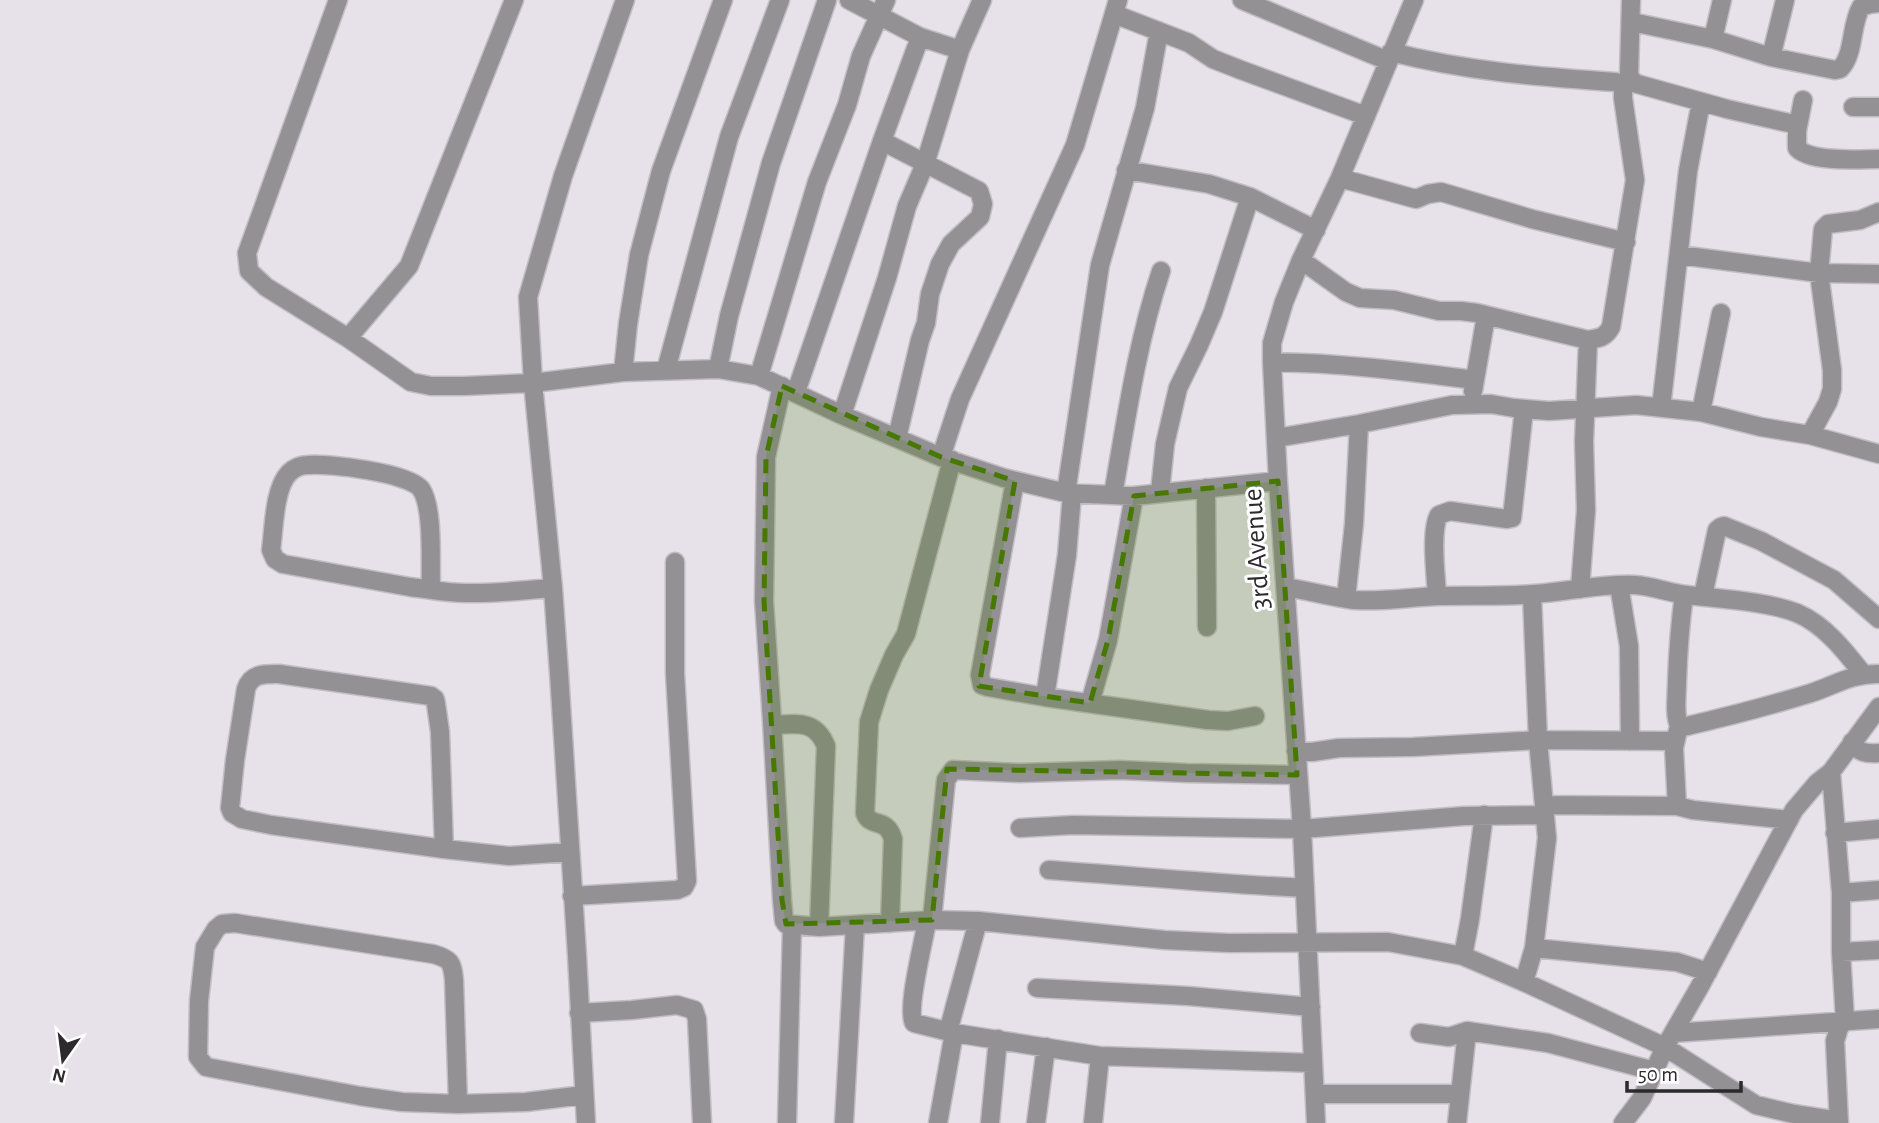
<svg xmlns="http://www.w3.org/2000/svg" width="1879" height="1123" font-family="'Alegreya Sans',sans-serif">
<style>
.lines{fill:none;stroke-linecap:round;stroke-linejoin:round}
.street-casing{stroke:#c2bdc4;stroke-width:21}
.street{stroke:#939194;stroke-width:18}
.marked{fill:#477801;fill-opacity:0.2;stroke:#477801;stroke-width:5;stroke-dasharray:14 9;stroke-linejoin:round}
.labels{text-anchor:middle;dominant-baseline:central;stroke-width:6;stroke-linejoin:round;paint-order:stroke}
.street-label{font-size:28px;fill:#2c2a2d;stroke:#fff}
</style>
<rect width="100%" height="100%" fill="#e7e2ea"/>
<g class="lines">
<g class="street-casing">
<path id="street" d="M338,0L247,253L249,271L266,287L348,338L411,382L431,386H464L533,383L623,372L718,369L759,376L842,415L941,457L1004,478L1066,493L1134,496L1278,481
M849,0L920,37L960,50
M1242,0L1388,61
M1631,0L1629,75L1634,83L1727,109L1798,125
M1114,14L1189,43L1213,59L1241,70L1366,116
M1632,22L1713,39L1771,57L1835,70L1840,69C1855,54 1850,26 1861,7L1870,4L1879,3
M1713,39L1722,0
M1391,52C1465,71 1539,77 1615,82L1623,84L1631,80
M1771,57L1785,0
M1803,100L1797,131V148C1811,163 1859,159 1879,159
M1853,107H1879
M882,141L979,191L983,204L980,217L951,244L940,264L930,294L926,323L920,340L897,438
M1126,170L1209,184L1250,197L1316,230
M1340,178L1416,199L1428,194L1441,192L1532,219L1626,242
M1679,255L1819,273L1879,274
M1301,260L1346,292L1360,298L1394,300L1439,311H1461L1477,313L1588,340
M348,338L409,266L514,0
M1272,362C1340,363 1407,371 1474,380
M718,369L729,316L771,163L827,0
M666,370L729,137L780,0
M623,372L628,324L639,255L661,171L723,0
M759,376L817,182L847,105L861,56L886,0
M782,386L766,457L764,601L772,721L782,900L784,921L786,924L819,927L932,920L978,921L1164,940L1229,943L1388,942L1463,956L1524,982L1665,1047L1756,1105L1794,1114L1839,1121
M1473,391L1486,316
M796,392L882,141L920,37
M1661,408L1688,171L1701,102
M1701,412L1721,313
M842,415L887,278L907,206L925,164L960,50L982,0
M1810,435L1828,402L1832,389V370L1819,273L1823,229L1828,224L1860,220L1879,212
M1276,438L1359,424L1452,405L1491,404L1514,408L1549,411L1636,405L1701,412L1761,427L1810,435L1879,454
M941,457L960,399L1075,145L1118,0
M1015,481L980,675L982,685L988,687L1045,697L1208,720L1228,721L1255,716
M1206,488L1207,627
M1160,492L1165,444L1178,388L1199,345L1213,312L1250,197
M1066,493L1100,265L1145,108L1159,31
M1113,495C1126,420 1137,343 1161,271
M1619,585L1629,646L1630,741
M1286,587C1309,591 1331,597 1354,600C1383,602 1410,597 1439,596C1471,595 1503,597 1534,594C1566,592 1604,583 1635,585C1653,586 1669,593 1687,595C1720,599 1766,601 1797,613C1825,625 1845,651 1863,674
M431,589C430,565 434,508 421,489C410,473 328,463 308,465C301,465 294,468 289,473C274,488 274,529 271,550L275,559L283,564L410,587C428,589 447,593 465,593C494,594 524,590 553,588
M1580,589L1586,510L1584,442L1588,340C1599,338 1605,338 1611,327L1635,180L1623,98V84
M1684,595C1680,624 1678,653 1677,682C1677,696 1674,713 1679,726L1683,727C1726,717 1769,706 1811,693C1835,685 1853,673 1879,674
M1437,596C1436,576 1430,531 1439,515L1450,511L1507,519L1512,518L1524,409
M1703,596L1717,530L1721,527L1724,526L1761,541L1834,580L1879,619
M1346,598L1354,524L1359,424
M1045,697L1067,555L1072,494
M1090,703L1108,640L1134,496
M772,725C797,724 815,719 826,746L819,927
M1678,730L1674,748L1677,806L1693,810L1789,820
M1852,742C1858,753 1867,754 1879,753
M1296,751L1312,752L1339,748L1413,747L1538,740L1675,741
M1831,772L1841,893V952L1845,1021L1839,1028L1835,1041L1839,1123
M1544,805L1677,806
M1020,828L1073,825L1302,829L1464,816L1545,815
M1835,833L1879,829
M444,849L440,732L436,704L435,699L431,696L279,674C265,674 251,673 246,689L235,760L230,808L232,813L242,819L271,825L444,849L509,856L570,852
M1049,870C1135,876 1219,884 1305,888
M1841,893L1879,890
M572,896L677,890L684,887L687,881L675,673V562
M932,920L946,780L953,770L1020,773L1120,770L1186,773L1297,775
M927,921C924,940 906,1010 914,1023L954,1033L1100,1056L1313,1063
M890,923L893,839C886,816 871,829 865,813L869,722L879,690L894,655L906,634L952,460
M1534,948L1677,962L1708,972
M1841,952L1879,950
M1463,956L1470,919L1484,815
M1524,982L1534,948L1547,838L1538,740L1532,595
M1037,988L1188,996L1311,1007
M579,1013L632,1010L677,1005L694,1010L697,1019L702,1123
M948,1032L978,921
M1420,1033L1449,1037L1467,1031L1548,1043L1654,1071
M1673,1033L1879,1019
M1315,1094H1460
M458,1104L454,980C452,962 451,959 433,954L235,923L222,924L216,929L205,947L199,1001L198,1057L206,1067L360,1096L402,1102L458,1104L526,1102L584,1095
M586,1123L577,955L559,673L553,588L533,383L528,297L563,176L625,0
M787,1123L792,926
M844,1123L855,925
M938,1123L954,1033
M990,1123L998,1039
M1036,1123L1046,1047
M1093,1123L1100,1056
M1316,1123L1302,829L1278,481L1272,362V343L1284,302L1301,260L1340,178L1414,0
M1457,1123L1467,1031
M1623,1123L1642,1098L1665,1047L1699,988L1794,810L1817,783L1831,772L1879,707"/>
</g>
<use href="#street" class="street"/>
</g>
<path class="marked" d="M782,386L941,457L1015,481L979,686L1090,703L1108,640L1134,496L1278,481L1297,775L947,769L932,920L786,924L782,900L764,601L766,457Z"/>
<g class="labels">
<g class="street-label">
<text transform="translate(1257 549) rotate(-94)">3rd Avenue</text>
</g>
</g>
<g transform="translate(63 1060) rotate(194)" stroke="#ffffff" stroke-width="5" paint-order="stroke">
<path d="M0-5L12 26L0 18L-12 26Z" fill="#2c2a2d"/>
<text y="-10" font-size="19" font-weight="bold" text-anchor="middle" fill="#2c2a2d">N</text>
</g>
<path d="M1627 1081v10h114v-10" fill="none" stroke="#2c2a2d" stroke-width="3.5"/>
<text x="1638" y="1081" font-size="21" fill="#2c2a2d" stroke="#ffffff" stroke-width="5" paint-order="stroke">50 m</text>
</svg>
